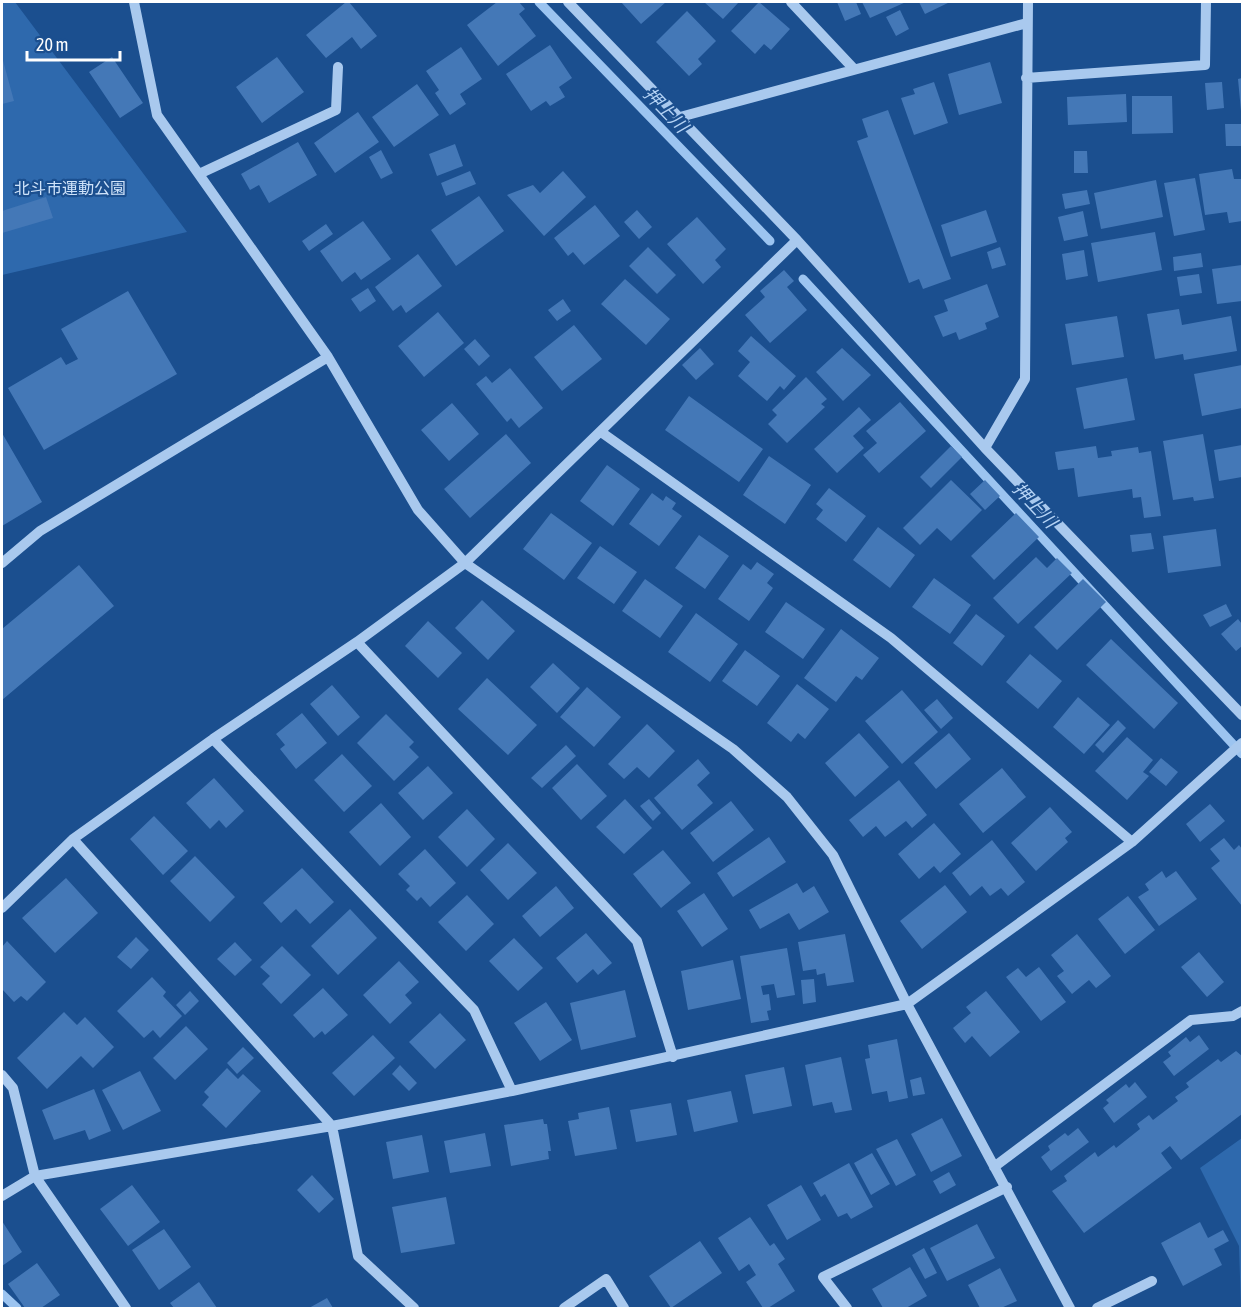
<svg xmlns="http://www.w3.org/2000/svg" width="1244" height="1310" font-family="'Asap Condensed','Noto Sans JP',sans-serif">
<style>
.green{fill:#2e69ad}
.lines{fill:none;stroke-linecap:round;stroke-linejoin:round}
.stream{stroke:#9cc4f0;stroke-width:9}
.building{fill:#4478b7}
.minor{stroke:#a9c9ee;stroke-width:10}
.labels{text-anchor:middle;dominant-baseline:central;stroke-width:4.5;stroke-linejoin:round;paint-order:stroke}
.park-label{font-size:16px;fill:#cfe3fa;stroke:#1b4f8f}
.water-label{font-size:18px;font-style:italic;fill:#b5d3f5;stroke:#1b4f8f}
</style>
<rect width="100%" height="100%" fill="#1b4f8f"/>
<path class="green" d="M2,2H15L187,232L2,275Z
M1242,1138V1308H1241L1239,1246L1200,1168Z"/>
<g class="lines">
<path class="stream" d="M539,2L770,241
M803,279L1242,754
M2,1294L17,1308"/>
</g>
<path class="building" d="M346,2H349L377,36L361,49L352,37L326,58L306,35Z
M497,2H519L525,9L519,14L536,36L498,66L467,25Z
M621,2H666L641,24Z
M704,2H739L723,19Z
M759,2L790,29L771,50L764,44L755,54L731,31Z
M837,2H856L861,14L845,21Z
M862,2H906L870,18Z
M919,2H950L925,14Z
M900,10L909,29L896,36L886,17Z
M687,11L716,41L698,59L702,64L689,76L656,42Z
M550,45L572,78L559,87L565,97L550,106L546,101L531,111L506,74Z
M461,47L482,79L460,94L466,104L450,115L435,93L439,90L426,71Z
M2,57L14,101L2,104Z
M112,57L143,103L120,118L89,72Z
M277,57L304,92L262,123L236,87Z
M990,62L1002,103L959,115L948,74Z
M1242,78V111H1241L1238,79Z
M934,82L948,123L914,135L901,98L915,94L913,89Z
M1222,82L1224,108L1207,110L1205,83Z
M417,84L439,115L394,147L372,117Z
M1126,94L1127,122L1068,125L1067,97Z
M1132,96H1172L1173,133L1132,134Z
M888,110L951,279L923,289L919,279L909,283L857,141L868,137L862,119Z
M358,112L379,142L335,173L314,143Z
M1225,124H1242V146H1226Z
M298,142L317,175L269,203L259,185L250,190L241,174Z
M455,144L463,166L437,176L429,154Z
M381,150L393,173L381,179L369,157Z
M1074,151H1087L1088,173H1074Z
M1232,169L1234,179H1241L1242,221L1229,223L1227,212L1205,215L1199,174Z
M470,171L476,184L446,196L441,183Z
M563,171L586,197L544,236L507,195L533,185L540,193Z
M1195,178L1205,230L1174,236L1164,183Z
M1156,180L1163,217L1101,229L1094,193Z
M1087,190L1090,204L1065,209L1062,194Z
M479,196L504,231L456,266L431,230Z
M46,197L53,218L2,233V211Z
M595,205L620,236L584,265L573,252L568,256L554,238Z
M637,210L652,227L639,239L624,222Z
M986,210L997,242L951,257L941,225Z
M1083,211L1088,236L1064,241L1058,217Z
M697,217L726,249L715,260L721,267L703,284L667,244Z
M363,221L391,259L361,280L355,272L342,282L320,251Z
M326,224L333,234L309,251L302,241Z
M1155,232L1162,270L1098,282L1091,243Z
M648,247L676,275L657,294L629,266Z
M1000,247L1006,265L992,269L987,252Z
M1084,250L1088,276L1066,280L1062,254Z
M1201,253L1203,267L1174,271L1173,257Z
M418,254L442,286L406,313L401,305L393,311L375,287Z
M1242,265V301L1217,304L1212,269Z
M784,270L794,281L787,287L807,310L770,343L745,315L765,297L760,291Z
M1199,274L1202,293L1180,296L1177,277Z
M625,279L670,319L646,345L601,304Z
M987,284L999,317L985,323L987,329L959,340L956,332L943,337L934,316L948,311L944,300Z
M368,288L376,301L360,312L351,299Z
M128,291L177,374L44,450L8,388L61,357L66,365L78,359L61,329Z
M563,299L571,311L557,321L548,310Z
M1179,309L1182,325L1231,316L1237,351L1184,360L1183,354L1155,359L1147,314Z
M438,312L464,343L424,377L398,346Z
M1117,316L1124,357L1072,365L1065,324Z
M574,325L602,359L562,391L534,357Z
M751,336L796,376L784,390L780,386L767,401L738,376L750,362L738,351Z
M475,339L490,356L479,366L464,349Z
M700,348L714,364L696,380L682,365Z
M842,348L871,375L843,401L816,372Z
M1242,365V408L1202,416L1194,374Z
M510,368L543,408L519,428L511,418L507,422L476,384L486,376L492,383Z
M806,377L827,399L821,404L825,407L787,443L768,424L777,415L772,410Z
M1127,378L1135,420L1084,429L1076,388Z
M689,396L763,449L739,482L665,430Z
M900,402L926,431L879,473L863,455L877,443L866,431Z
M452,403L479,434L449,461L421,430Z
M859,407L871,420L853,436L864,448L837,473L814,449Z
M2,433L42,502L2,526Z
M506,434L531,463L470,518L444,489Z
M1203,434L1214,498L1194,501L1193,497L1173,500L1163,441Z
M1242,445V477L1219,481L1214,450Z
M951,446L962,457L931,488L920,477Z
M1096,446L1098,458L1112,456L1111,451L1138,447L1139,453L1151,451L1161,516L1144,518L1141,497L1133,498L1132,489L1078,497L1074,468L1058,470L1055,452Z
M769,456L811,485L785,524L743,495Z
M607,465L640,489L613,526L580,501Z
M951,480L982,510L951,541L937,528L920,545L903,528Z
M985,480L1000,496L985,510L970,494Z
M829,488L866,516L846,542L816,519L823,510L816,504Z
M652,493L663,501L666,496L676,503L672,509L682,516L659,546L629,524Z
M551,513L592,543L564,580L523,549Z
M1016,513L1039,537L994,580L971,556Z
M878,527L915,555L890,588L853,560Z
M1216,529L1221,566L1168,573L1163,536Z
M1151,533L1154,549L1132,552L1130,535Z
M699,535L729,556L705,589L675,568Z
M600,546L637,572L614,604L577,578Z
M1036,557L1047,568L1057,558L1072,573L1018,624L993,598Z
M757,562L774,574L767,583L773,588L749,621L718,599L743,564L751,570Z
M79,565L114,606L2,700V629Z
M934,578L971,605L950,634L912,607Z
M645,579L683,606L660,638L622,611Z
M1083,579L1106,602L1057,650L1034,627Z
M482,600L515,631L488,660L455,628Z
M786,602L825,629L803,659L765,632Z
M1226,604L1232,616L1210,627L1203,615Z
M696,613L738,644L710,682L668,652Z
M976,614L1005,636L982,666L953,643Z
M1238,619L1242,624V646L1236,651L1221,634Z
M428,621L462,653L438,678L405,646Z
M841,629L879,658L862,680L856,676L836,702L804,678Z
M1111,639L1178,703L1154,729L1086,665Z
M745,650L780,676L757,706L722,681Z
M1030,654L1062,681L1038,709L1006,682Z
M553,663L580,688L557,713L530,687Z
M487,678L537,725L508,755L458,709Z
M797,684L829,709L805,739L798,733L791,742L767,723Z
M332,685L360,717L338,736L310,704Z
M587,687L621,717L594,747L560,717Z
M902,690L938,732L902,764L865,721Z
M1078,697L1110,725L1084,754L1053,727Z
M937,699L953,718L941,729L924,710Z
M302,713L327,743L296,769L280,749L285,745L276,734Z
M386,714L414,742L409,747L419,757L394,781L357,743Z
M1118,720L1126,728L1103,753L1095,745Z
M647,724L675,751L649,778L637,767L624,779L608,764Z
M859,733L889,767L855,797L825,763Z
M949,733L971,759L936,789L914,763Z
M1127,737L1153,760L1143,772L1149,776L1127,800L1095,771Z
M566,745L576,756L542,788L531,778Z
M342,754L372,786L344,812L314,780Z
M1161,758L1178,772L1166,786L1149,772Z
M698,759L710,773L697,785L713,803L682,830L654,798Z
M577,764L607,796L581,820L552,788Z
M428,766L453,793L423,820L398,793Z
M1002,768L1026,797L983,833L959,804Z
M214,778L244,811L226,828L219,820L210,829L186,803Z
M899,780L927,815L912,828L906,821L885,837L876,826L863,837L849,820Z
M625,799L652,828L624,854L596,827Z
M649,799L661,813L653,821L640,806Z
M731,801L754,830L713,862L690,833Z
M381,803L411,837L380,866L349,832Z
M1210,804L1225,821L1200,842L1186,824Z
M1050,807L1072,832L1065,838L1068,842L1036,871L1011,843Z
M467,809L495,839L467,867L438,837Z
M154,816L188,851L163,875L130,839Z
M934,823L961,854L940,873L934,866L919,879L898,854Z
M769,837L786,862L733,897L717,873Z
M1224,838L1234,850L1239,845L1242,849V906L1211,868L1220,861L1210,849Z
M992,840L1025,882L1008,896L1001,888L990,896L982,886L970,896L952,873Z
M508,843L537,873L508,900L480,870Z
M425,849L456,883L430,907L421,897L417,901L406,890L410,886L398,874Z
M663,850L691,883L661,908L633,874Z
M195,856L235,897L210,922L170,881Z
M302,868L334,902L310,924L296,909L281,923L263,903Z
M1162,871L1166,878L1176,871L1197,899L1159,926L1138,897L1149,890L1145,884Z
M66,878L98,913L55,953L22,918Z
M797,883L803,893L814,886L829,912L799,930L789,913L760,929L749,910Z
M945,885L967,912L922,949L900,921Z
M556,886L574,908L540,937L522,916Z
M704,893L728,929L702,947L677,911Z
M467,895L494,924L466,951L438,922Z
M1128,896L1155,930L1125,954L1098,919Z
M350,909L377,938L338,975L311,946Z
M586,933L612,963L598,975L593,969L577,983L556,958Z
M845,934L854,982L827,986L825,973L817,975L816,969L803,971L798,942Z
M1077,934L1111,976L1096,988L1089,980L1072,994L1057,976L1064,971L1051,955Z
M136,937L149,950L131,969L117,957Z
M514,938L543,968L518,991L489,961Z
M7,941L46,982L27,1001L21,996L14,1002L2,989V947Z
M235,942L252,960L235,976L217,959Z
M282,946L311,975L281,1004L262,984L270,976L260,967Z
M787,948L795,995L777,998L774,984L761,986L763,995L769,994L771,1010L767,1011L769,1020L751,1023L740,956Z
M1199,952L1224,982L1207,997L1181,967Z
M733,960L741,999L688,1010L681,971Z
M399,961L419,982L405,995L412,1003L390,1024L363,995Z
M1039,967L1066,1002L1041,1021L1006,977L1018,968L1026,977Z
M152,977L166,992L163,996L182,1016L160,1038L153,1030L144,1038L117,1011Z
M814,979L816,1002L803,1004L801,980Z
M323,988L348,1015L325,1035L322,1031L314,1038L293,1015Z
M625,990L636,1037L581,1050L570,1003Z
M190,991L199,1001L185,1015L176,1005Z
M986,991L1020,1032L990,1057L972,1036L965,1043L953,1028L971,1013L966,1007Z
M546,1002L572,1040L540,1061L514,1023Z
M64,1012L77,1025L85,1017L114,1047L93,1068L81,1056L47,1089L17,1058Z
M440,1013L466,1040L435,1069L409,1042Z
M186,1026L208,1049L175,1080L153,1058Z
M373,1035L395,1058L354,1096L332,1073Z
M1199,1035L1209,1049L1174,1076L1163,1062L1171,1056L1168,1052L1186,1037L1190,1042Z
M897,1039L908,1098L889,1102L887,1091L872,1094L865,1059L870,1058L868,1045Z
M243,1047L254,1058L237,1074L227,1063Z
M1236,1051L1242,1056V1114L1181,1160L1170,1146L1161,1153L1172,1168L1084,1233L1052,1191L1067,1181L1064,1176L1095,1152L1098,1157L1114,1145L1116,1148L1140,1129L1137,1124L1149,1115L1153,1120L1178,1101L1175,1097L1189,1087L1186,1083L1218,1059L1221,1062Z
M841,1057L852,1110L835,1113L832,1102L813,1106L805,1065Z
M400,1065L417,1083L409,1091L392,1074Z
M784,1067L792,1106L753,1114L745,1075Z
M227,1068L238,1079L243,1074L261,1091L226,1128L202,1105L209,1097L204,1092Z
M140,1071L161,1111L123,1130L102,1090Z
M921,1077L925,1094L913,1096L910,1080Z
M1135,1082L1147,1097L1114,1123L1103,1108L1109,1103L1106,1100L1126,1084L1129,1088Z
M94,1089L111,1131L89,1140L85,1130L54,1140L42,1110Z
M731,1091L738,1122L694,1132L687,1100Z
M671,1103L677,1135L636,1142L630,1110Z
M609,1107L617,1149L575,1156L568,1121L579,1119L578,1113Z
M942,1118L962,1156L931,1172L911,1134Z
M543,1119L544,1124H547L551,1151H548L549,1159L511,1166L504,1125Z
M1078,1128L1089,1142L1051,1171L1041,1157L1050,1150L1048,1146L1065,1133L1068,1136Z
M485,1133L491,1166L450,1173L444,1141Z
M422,1135L429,1172L393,1179L386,1142Z
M897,1139L916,1175L896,1186L876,1149Z
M872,1153L890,1184L871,1195L854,1163Z
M849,1163L873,1207L851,1219L847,1213L838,1217L825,1194L821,1197L813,1183Z
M949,1172L956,1185L940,1194L933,1181Z
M312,1175L334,1199L319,1213L297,1190Z
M132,1185L160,1222L128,1246L100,1209Z
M801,1185L821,1220L787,1240L767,1205Z
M446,1197L455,1244L401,1253L392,1207Z
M750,1217L770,1246L774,1243L785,1259L778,1264L795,1291L768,1308H763L746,1282L756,1275L749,1264L739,1271L718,1238Z
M2,1221L22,1252L2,1266Z
M1200,1222L1208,1238L1223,1230L1229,1241L1214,1249L1222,1265L1183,1286L1161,1243Z
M977,1224L995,1258L947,1281L930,1248Z
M164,1229L191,1267L159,1290L132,1250Z
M700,1241L722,1273L671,1308L649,1276Z
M924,1248L937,1273L925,1279L912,1255Z
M37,1263L60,1295L41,1308H25L8,1284Z
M910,1267L927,1296L906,1308H883L872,1289Z
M1000,1268L1017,1301L1001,1308H980L968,1285Z
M199,1282L217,1308H174L170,1303Z
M327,1298L333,1308H309Z"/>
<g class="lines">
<path class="minor" d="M134,2L157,115L328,357L418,510L465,563L733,749L787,797L833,855L907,1004L1070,1308
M568,2L797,240L985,448L1242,715
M791,2L853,68
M1026,78L1205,65L1206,2
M680,117L1027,23
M199,174L336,110L338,67
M601,432L891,638L1132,842
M985,448L1025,379L1028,2
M2,563L40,531L328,357
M357,642L637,941L673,1057
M213,739L474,1010L512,1091
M73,839L332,1126L358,1256L414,1308
M2,908L73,839L213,739L357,642L465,563L797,240
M2,1075L13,1088L35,1176L126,1308
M994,1167L1191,1020L1233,1016L1242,1011
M2,1196L35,1176L332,1126L512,1091L907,1004L1132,842L1242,743
M564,1308L606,1279L624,1308
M847,1308L823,1277L1007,1187
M1097,1308L1152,1281"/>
</g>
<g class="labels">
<g class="park-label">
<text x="70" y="188">北斗市運動公園</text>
</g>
<g class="water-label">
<text transform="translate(666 110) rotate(46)">押上川</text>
<text transform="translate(1035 505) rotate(47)">押上川</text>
</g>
</g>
<rect width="1244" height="1310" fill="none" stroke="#ffffff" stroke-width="6"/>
<path d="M27 51v9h93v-9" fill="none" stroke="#ffffff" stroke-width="3"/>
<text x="36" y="51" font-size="18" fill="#ffffff" stroke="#1b4f8f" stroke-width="4.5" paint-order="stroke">20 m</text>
</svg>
